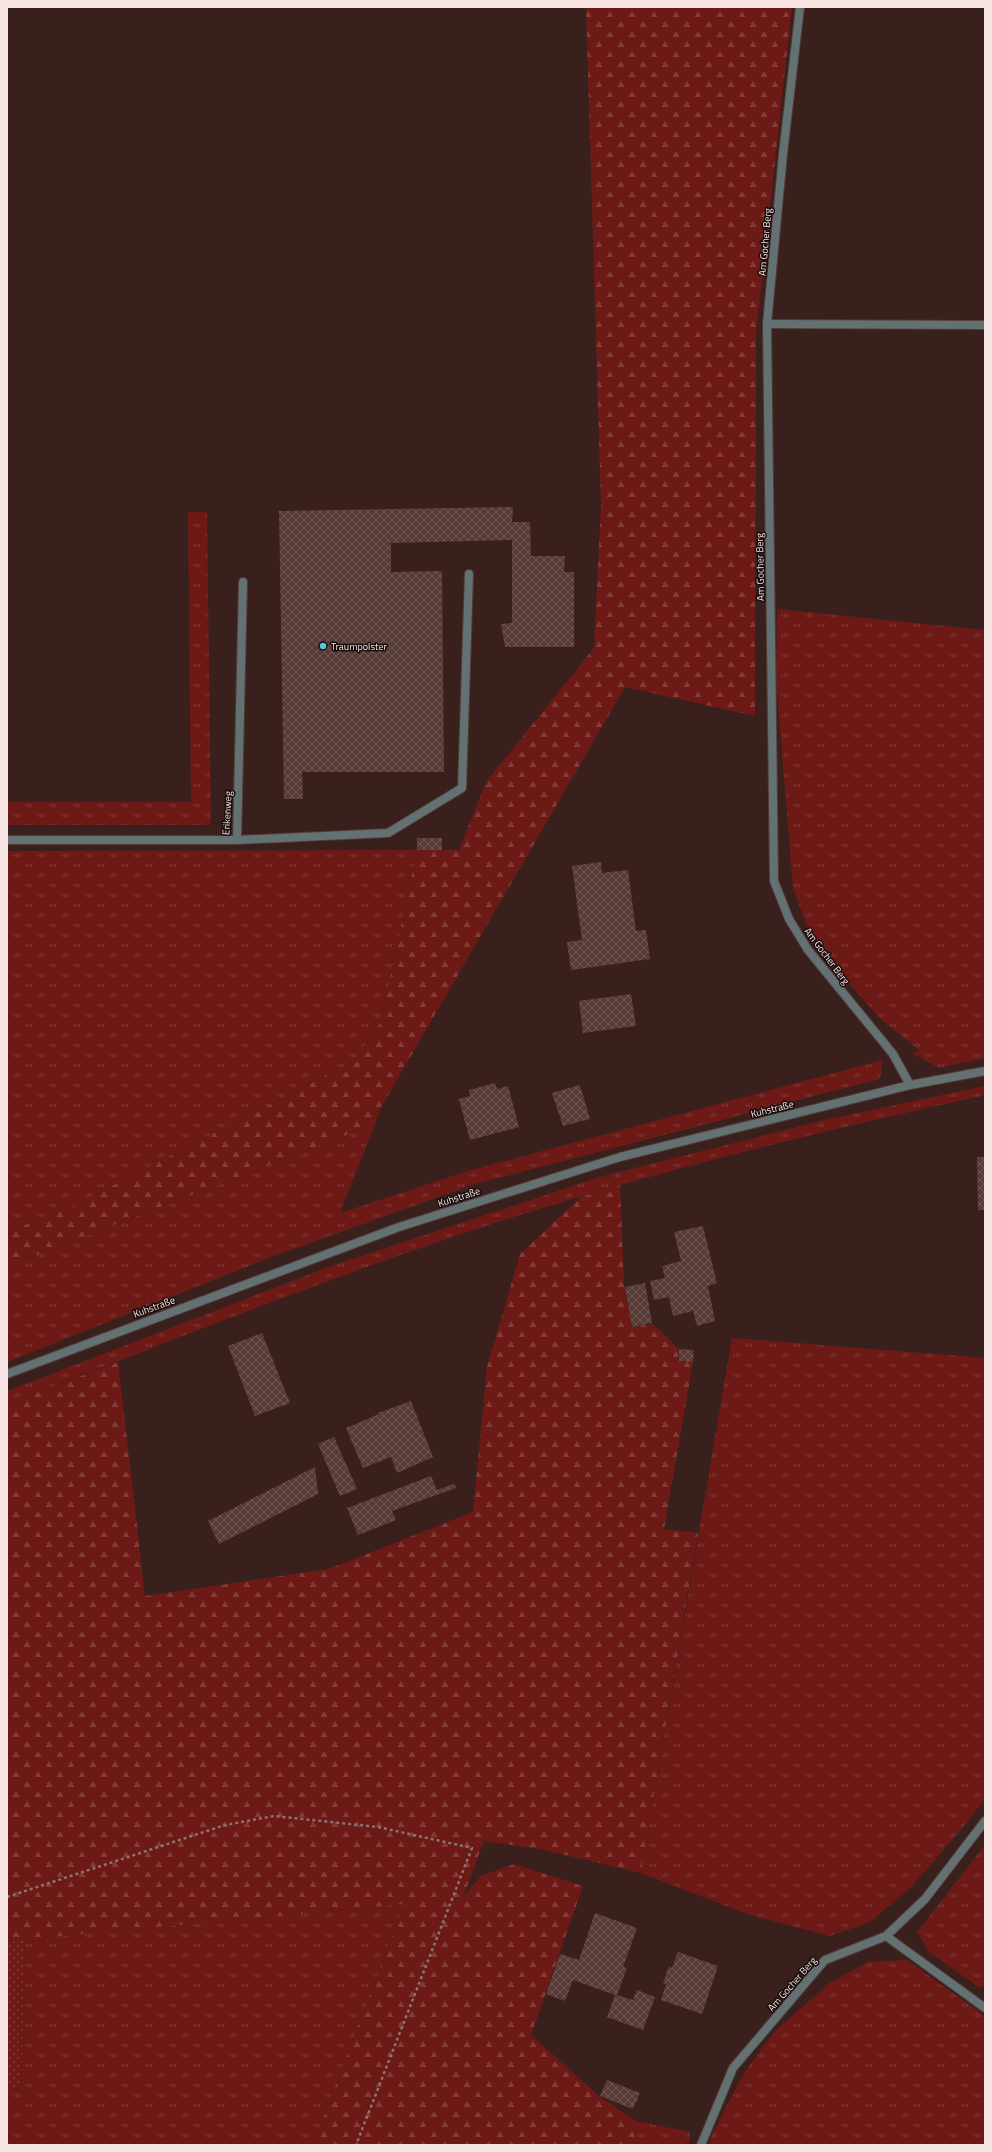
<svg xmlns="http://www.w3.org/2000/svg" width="992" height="2152" font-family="'Titillium Web',sans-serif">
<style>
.grass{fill:url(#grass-tufts)}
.forest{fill:url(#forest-firs)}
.garden{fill:url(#garden-dots)}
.building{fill:url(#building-cross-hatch)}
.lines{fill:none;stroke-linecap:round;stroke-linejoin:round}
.service-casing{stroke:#543c39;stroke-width:10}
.minor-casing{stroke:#543c39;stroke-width:10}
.tertiary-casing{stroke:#543c39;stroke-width:10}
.path{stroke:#8b7572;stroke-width:2.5;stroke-dasharray:3 3;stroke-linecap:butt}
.service{stroke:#637173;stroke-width:8}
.minor{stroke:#637173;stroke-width:8}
.tertiary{stroke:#637173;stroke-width:8}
.poi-dot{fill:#52cbd7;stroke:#190d0c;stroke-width:1.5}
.labels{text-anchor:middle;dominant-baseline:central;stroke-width:3;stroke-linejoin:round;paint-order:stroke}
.street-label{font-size:10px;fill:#f7e5e3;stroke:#190d0c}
.poi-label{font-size:10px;fill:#f7e5e3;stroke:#190d0c;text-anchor:start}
</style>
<defs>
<pattern id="grass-tufts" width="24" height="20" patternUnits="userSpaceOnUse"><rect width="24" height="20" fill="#6d1a16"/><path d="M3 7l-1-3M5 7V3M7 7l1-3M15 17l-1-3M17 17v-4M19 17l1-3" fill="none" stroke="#833b38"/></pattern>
<pattern id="forest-firs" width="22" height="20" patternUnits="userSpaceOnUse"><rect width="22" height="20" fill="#6d1a16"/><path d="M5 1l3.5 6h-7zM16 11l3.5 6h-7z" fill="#833b38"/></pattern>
<pattern id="garden-dots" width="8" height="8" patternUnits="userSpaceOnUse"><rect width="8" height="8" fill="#6d1a16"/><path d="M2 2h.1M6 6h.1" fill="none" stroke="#833b38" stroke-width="1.8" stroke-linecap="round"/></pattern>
<pattern id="building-cross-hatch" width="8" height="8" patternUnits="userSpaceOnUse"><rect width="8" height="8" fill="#573b37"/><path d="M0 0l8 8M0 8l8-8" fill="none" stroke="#705754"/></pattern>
</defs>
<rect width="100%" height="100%" fill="#39201d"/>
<path class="grass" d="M188,512H207L211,825H7V802H191Z
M777,609L985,630V1058L939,1068L912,1053L920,1051L880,1018L814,945L793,888L776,677Z
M417,850L381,1022L354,1061L73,1206L7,1232V851Z
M883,1060L880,1079L475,1184L274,1256L7,1362V1266L375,1124L340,1213L468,1171Z
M985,1086V1095C817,1132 649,1173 486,1226C324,1279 166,1343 7,1404V1391L331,1266L603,1176L829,1119Z
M732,1338L985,1358V1799L964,1826L911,1887L870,1922L830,1936L747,1914L641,1873Z
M985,1845V1985L980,1988L928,1951L917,1932Z
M404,1904L313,2145H7V2090L21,2088L25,1939Z
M907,1960L985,2016V2145H709L711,2137L744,2073L776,2030L831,1982L868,1962Z
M636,2121L690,2132L689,2145H635Z"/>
<path class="forest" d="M586,7H792L756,333L755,716L625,687L379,1111L375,1124L7,1266V1232L73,1206L354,1061L381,1022L417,850H459L486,782L594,648L601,505Z
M620,1185L624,1286L632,1327L653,1324L679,1349L678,1361L693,1362L664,1529L698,1533L641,1873L540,1849L484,1841L463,1897L481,1876L514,1864L583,1886L531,2035L599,2096L636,2121L635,2145H313L404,1904L7,1941V1404L118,1362L145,1596L329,1569L473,1512L487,1367L520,1254L581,1197Z"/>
<path class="garden" d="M25,1939L21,2088L7,2090V1941Z"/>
<path class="building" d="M513,507L512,522H530L531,556H565L564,572H574V647H505L501,624L512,623V540L391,543V572L442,571L444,772H302L303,799H284L279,511Z
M417,838H442V850H417Z
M601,862L602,873L628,870L636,931L646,930L650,959L571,970L567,942L582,940L572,866Z
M631,994L636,1026L583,1033L579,1001Z
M495,1083L497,1089L508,1086L519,1127L470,1140L459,1099L470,1096L469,1090Z
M580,1085L590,1119L563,1126L552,1093Z
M977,1157H985V1210H978Z
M703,1226L717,1283L708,1286L715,1321L697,1326L693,1311L673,1316L669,1297L654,1300L650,1281L665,1278L662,1266L681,1261L674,1232Z
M645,1283L652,1323L632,1327L625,1287Z
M262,1333L290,1403L255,1416L228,1346Z
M679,1349L694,1350L693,1362L679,1361Z
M411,1401L433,1457L397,1473L391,1457L363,1468L346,1428L379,1414L378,1413Z
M334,1437L357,1489L340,1496L318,1444Z
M315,1467L318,1494L219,1544L208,1521Z
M431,1476L437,1490L454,1484L456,1488L392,1511L396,1520L358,1535L347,1508Z
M595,1913L637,1928L623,1967L627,1968L617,1995L633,2000L637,1990L655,1997L643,2030L607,2017L615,1995L573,1980L565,2001L546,1994L560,1954L579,1960Z
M678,1952L718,1966L702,2014L661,2000L666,1984L663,1983L669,1966L672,1968Z
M607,2080L640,2093L633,2109L600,2096Z"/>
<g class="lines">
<g class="service-casing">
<path id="service" d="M767,324L985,325
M237,840L388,833L462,788L469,574
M886,1936L985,2008"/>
</g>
<g class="minor-casing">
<path id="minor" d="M800,7L783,154L767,324L774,881L789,919L808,950L893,1054L910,1085
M7,840H237L243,582
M701,2145L733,2068L825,1960L886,1936L925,1899L985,1821"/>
</g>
<g class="tertiary-casing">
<path id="tertiary" d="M7,1374L399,1227L620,1157L910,1085L985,1071"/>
</g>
<path class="path" d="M7,1897L225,1825L274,1816L378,1827L472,1848L356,2145"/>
<use href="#service" class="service"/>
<use href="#minor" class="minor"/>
<use href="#tertiary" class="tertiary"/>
</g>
<circle class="poi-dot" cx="323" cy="646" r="4"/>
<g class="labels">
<g class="street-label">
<text transform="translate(765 242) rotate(-85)">Am Gocher Berg</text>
<text transform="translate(760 567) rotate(-91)">Am Gocher Berg</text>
<text transform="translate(227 813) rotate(-87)">Erikenweg</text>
<text transform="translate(827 956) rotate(53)">Am Gocher Berg</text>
<text transform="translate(772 1109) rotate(-14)">Kuhstraße</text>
<text transform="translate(459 1197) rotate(-18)">Kuhstraße</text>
<text transform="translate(154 1307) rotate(-20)">Kuhstraße</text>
<text transform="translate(792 1984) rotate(-49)">Am Gocher Berg</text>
</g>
<g class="poi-label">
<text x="331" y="646">Traumpolster</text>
</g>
</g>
<rect width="992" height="2152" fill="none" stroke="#f7e5e3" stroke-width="16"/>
</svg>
